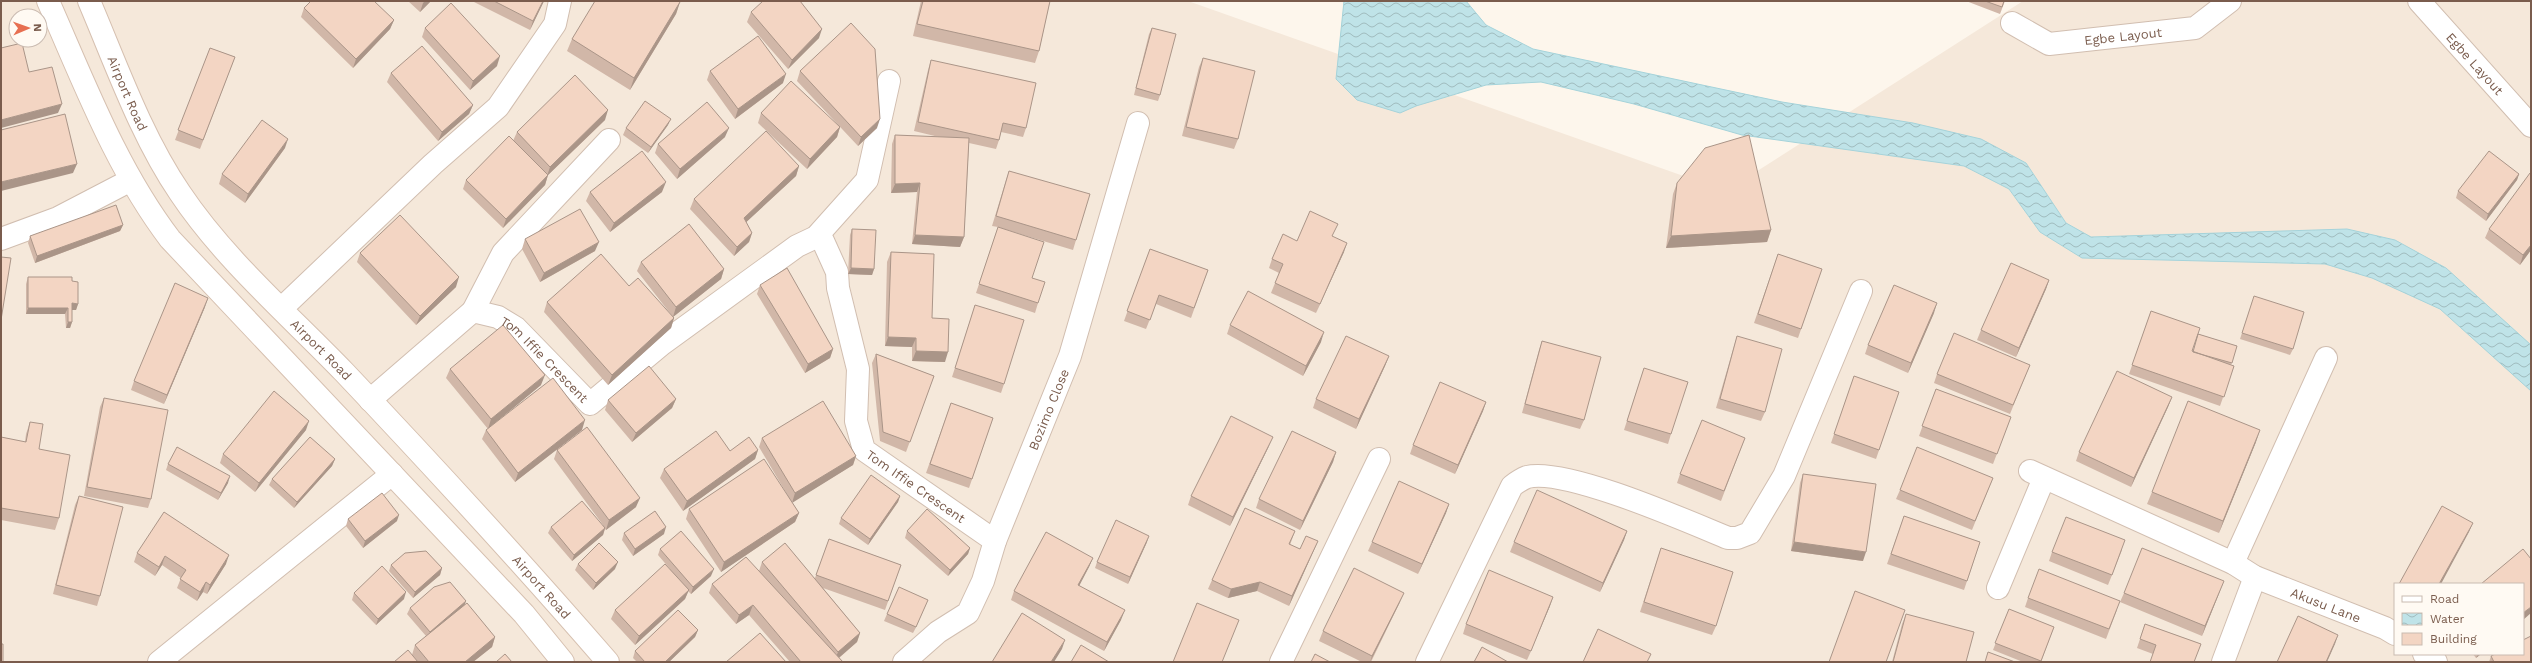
<svg xmlns="http://www.w3.org/2000/svg" width="2532" height="663" font-family="'Work Sans',sans-serif">
<style>
.residential{fill:#f5e8da;fill-rule:evenodd}
.water{fill:url(#water-waves);stroke:#a5d3da}
.lines{fill:none;stroke-linecap:round;stroke-linejoin:round}
.minor-casing{stroke:#d1beb0;stroke-width:24}
.secondary-casing{stroke:#d6c0b0;stroke-width:24}
.minor{stroke:#fff;stroke-width:22}
.secondary{stroke:#fff;stroke-width:22}
.wall{fill:#d1b7a8}
.shaded-wall{fill:#aa9588}
.building{fill:#f3d5c3;stroke:#aa9588}
.labels{text-anchor:middle;dominant-baseline:central;stroke-width:4;stroke-linejoin:round;paint-order:stroke}
.street-label{font-size:13px;fill:#7a5c4d;stroke:#fffaf3}
</style>
<defs>
<pattern id="water-waves" width="16" height="10" patternUnits="userSpaceOnUse"><rect width="16" height="10" fill="#bfe3e8"/><path d="M0 5q4-4 8 0t8 0" fill="none" stroke="#a0bbbe"/></pattern>
</defs>
<rect width="100%" height="100%" fill="#fdf6ec"/>
<path class="residential" d="M1,1H1188L1726,191L2023,1H2531V662H1ZM16,16H40V40H16ZM2395,584H2523V654H2395Z"/>
<path class="water" d="M1344,1H1466L1486,25L1533,49L1782,102L1913,123L1981,139L2026,163L2066,223L2091,237L2347,229L2395,240L2446,268L2531,345V391L2440,309L2372,278L2325,264L2082,258L2040,232L2009,189L1964,166L1742,135L1634,104L1541,82L1486,85L1416,106L1400,113L1357,100L1336,79Z"/>
<g class="lines">
<g class="minor-casing">
<g id="minor">
<path id="s1" d="M2419,1L2531,126"/>
<path id="s2" d="M2012,23L2049,44L2195,28L2230,1"/>
<path id="s3" d="M816,237L823,241L837,272L838,288L858,369L856,421L864,450L995,541"/>
<path d="M1,239L58,218L131,180"/>
<path d="M282,308L433,164L498,107L555,24L560,1"/>
<path d="M473,311L503,253L609,140"/>
<path id="s4" d="M370,400L473,311L498,317L516,328L590,404L662,344L797,246L816,237L867,180L889,81"/>
<path id="s5" d="M2030,471L2233,563L2255,577L2385,628L2395,634"/>
<path d="M2233,563L2326,358"/>
<path d="M1998,588L2044,478"/>
<path d="M2424,654L2436,662"/>
<path d="M159,662L392,474"/>
<path id="s6" d="M904,662L938,632L968,613L983,581L995,541L1070,356L1138,123"/>
<path d="M1281,662L1379,459"/>
<path d="M1427,662L1512,486C1516,483 1522,479 1527,477C1565,467 1689,522 1728,538H1737L1750,533L1784,476L1861,291"/>
<path d="M2223,662L2255,577"/>
</g>
</g>
<g class="secondary-casing">
<g id="secondary">
<path d="M48,1C84,82 116,168 170,239L524,614L563,662"/>
<path id="s7" d="M89,1C116,64 141,136 180,193C224,259 289,315 344,372C434,467 522,563 608,662"/>
</g>
</g>
<use href="#minor" class="minor"/>
<use href="#secondary" class="secondary"/>
</g>
<path class="wall" d="M408,1H431L420,12Z
M472,1H544L530,30Z
M921,1H1050L1039,51L1035,63L913,36Z
M1966,1H2005L2000,14Z
M680,2L676,14L630,90L567,51L572,39Z
M304,8L394,20L390,29L353,68L301,17Z
M751,12L819,38L788,69L747,22Z
M425,28L497,66L470,90L422,37Z
M1152,28L1160,95L1158,101L1134,95L1149,34Z
M210,48L235,57L200,149L175,140Z
M1203,58L1238,139L1234,149L1182,136L1199,67Z
M931,60L1026,128L1023,137L1001,132L999,140L996,149L969,143L964,237L960,247L912,244L917,192L891,193L892,144L895,135L939,137L914,131L928,70Z
M710,71L783,83L735,119L707,80Z
M800,71L877,128L858,146L797,81Z
M391,73L473,105L469,114L438,141L387,82Z
M761,113L840,127L837,137L807,169L758,123Z
M605,120L548,175L545,185L503,228L463,189L466,180L513,141L517,132Z
M668,125L648,153L623,135L626,128Z
M725,137L677,179L655,153L658,144Z
M285,148L245,203L219,184L222,174Z
M799,166L796,176L746,222L752,233L749,242L734,256L690,209L694,199Z
M1009,171L1076,240L1073,250L1007,230L1032,278L1038,303L1035,313L976,293L998,227L992,226L1006,180Z
M2519,174L2517,180L2486,221L2456,198L2458,191Z
M1677,183L1771,230L1767,242L1666,248L1673,194Z
M590,192H662L610,232L586,201Z
M123,225L120,231L35,263L28,243L30,236Z
M852,229L874,269L872,275L848,274L850,235Z
M2489,229L2531,250L2520,265L2485,238Z
M1333,237L1344,252L1316,313L1271,293L1279,273L1269,268L1272,259L1297,241Z
M525,239L595,251L540,282L522,249Z
M1150,249L1208,270L1191,318L1156,304L1146,329L1124,321Z
M891,252L932,318L945,362L912,361V347L885,346L887,262Z
M360,253L456,287L416,325L357,262Z
M1778,254L1822,269L1798,338L1754,323Z
M641,262L724,269L721,279L673,317L637,271Z
M28,277L72,281L78,304L76,310H72V322L70,328H66L65,314H26V284Z
M2049,280L2046,289L2016,357L1977,340L1981,330Z
M760,285L833,349L830,358L805,373L757,294Z
M629,286L674,318L671,328L608,385L544,312L547,302Z
M2252,302L2293,349L2290,355L2240,339Z
M975,305L1004,384L1001,393L952,377Z
M205,307L164,404L131,390L134,381Z
M2151,311L2192,351H2193L2198,334L2237,346L2231,365L2234,366L2220,406L2129,374Z
M1934,313L1908,373L1865,354L1868,345Z
M1230,325L1321,342L1303,376L1227,334Z
M1737,336L1765,412L1761,421L1716,408L1734,346Z
M1542,341L1584,420L1580,429L1522,413L1539,350Z
M876,354L934,376L906,452L880,441L872,363Z
M1389,356L1385,366L1356,429L1313,408L1316,399Z
M2030,365L2010,414L1934,383L1937,374Z
M1644,368L1671,434L1668,444L1624,430Z
M450,369L541,385L493,424L582,430L515,482L482,439L486,430L488,429L446,378Z
M1854,376L1899,392L1876,459L1831,443Z
M1936,389L2011,417L1993,464L1919,436Z
M2172,397L2168,407L2131,487L2076,461L2079,452Z
M104,398L151,499L148,508L84,496L100,407Z
M676,399L672,408L632,442L605,410L608,400Z
M1486,402L1483,411L1455,474L1410,454L1413,445Z
M951,403L993,418L969,488L926,473Z
M30,422L59,518L55,530L1,520V437L25,442L26,434Z
M306,430L255,492L220,463L223,454Z
M762,438L856,456L853,465L792,502L799,513L795,522L721,572L686,519L689,509L788,496L759,447Z
M1745,438L1721,501L1677,483L1680,474Z
M2256,442L2219,533L2147,504L2152,492Z
M1269,446L1230,526L1188,505L1191,496Z
M557,450L636,507L606,530L605,529L603,535L572,561L548,533L551,527L603,525L554,459Z
M758,450L755,459L683,511L660,478L664,469L730,451Z
M1336,452L1333,462L1300,530L1256,508L1259,499Z
M335,459L332,466L294,508L269,485L272,479Z
M168,464L228,483L218,500L166,470Z
M1803,474L1863,561L1791,551L1800,483Z
M1993,478L1972,530L1896,499L1900,490Z
M79,496L100,596L97,606L53,594L75,505Z
M900,496L898,502L868,545L839,524L841,518Z
M1449,504L1446,513L1418,574L1368,551L1372,542Z
M1904,516L1980,542L1964,590L1887,564Z
M348,519L397,521L363,548L346,526Z
M907,531L970,548L968,554L948,576L905,538Z
M1295,531L1290,545L1300,549L1318,541L1314,550L1289,606L1257,591L1228,598L1208,589L1212,580Z
M1627,531L1624,540L1600,592L1510,552L1514,542Z
M624,533L664,534L633,556L622,540Z
M829,539L901,565L885,610L823,588L860,633L857,642L839,658L843,662H790L749,615L736,624L709,593L712,584L759,571L762,562L815,578Z
M1147,542L1128,584L1095,568L1097,562Z
M1661,548L1716,626L1712,635L1640,612Z
M660,549L711,576L691,594L688,591L685,599L635,645L611,619L615,610L670,569L658,555Z
M2122,550L2108,585L2049,561L2052,552Z
M137,553L226,564L207,594L203,592L197,601L177,588L181,578L162,565L155,576L134,562Z
M1093,558L1089,567L1079,585L1121,620L1104,651L1011,600L1014,591Z
M578,564L615,569L593,590L575,570Z
M391,565L442,568L440,575L413,598L389,571Z
M2220,591L2202,636L2120,602L2124,593Z
M354,593L404,599L376,625L352,600Z
M2028,598L2117,610L2106,639L2025,607Z
M466,601L464,605L495,637L492,647L473,662H394L412,655L415,645L426,636L407,614L410,608Z
M1400,602L1371,662H1362L1319,641L1323,631Z
M925,606L913,633L884,621L887,614Z
M1550,606L1527,660L1463,634L1466,624Z
M2009,609L2054,627L2041,662H2023L1993,650Z
M1906,614L1966,662H1892L1902,624Z
M2145,624L2201,644L2153,654L2137,648Z
M698,630L695,637L669,662H637L633,658L635,651Z
M2473,654H2481L2476,658Z
M2491,656L2531,662H2489Z"/>
<path class="shaded-wall" d="M425,1H431L420,12L423,3Z
M543,1H544L530,30L533,21Z
M680,2L676,14L630,90L634,78Z
M394,20L390,29L353,68L356,59Z
M822,29L819,38L788,69L792,60Z
M500,56L497,66L470,90L473,81Z
M786,74L783,83L735,119L738,109Z
M62,104L58,113L1,128V120Z
M473,105L469,114L438,141L442,132Z
M608,110L605,120L547,176L550,167Z
M671,119L668,125L648,153L651,147Z
M880,119L877,128L858,146L861,137Z
M840,127L837,137L807,169L810,159Z
M729,128L725,137L677,179L680,169Z
M288,139L285,148L245,203L248,194Z
M77,164L73,173L1,191V182Z
M799,166L796,176L741,227L744,218Z
M2519,174L2517,180L2486,221L2488,214Z
M548,175L545,185L503,228L506,219Z
M666,182L662,192L610,232L614,223Z
M920,183L917,192L891,193L895,184Z
M123,225L120,231L35,263L37,256Z
M1771,230L1767,242L1666,248L1671,236Z
M752,233L749,242L734,256L737,247Z
M915,235L964,237L960,247L912,244Z
M599,242L595,251L540,282L544,273Z
M1347,243L1344,252L1316,313L1320,304Z
M2531,245V250L2520,265L2523,255Z
M851,268L874,269L872,275L848,274Z
M724,269L721,279L673,317L676,307Z
M459,277L456,287L416,325L420,316Z
M2049,280L2046,289L2016,357L2019,348Z
M208,298L205,307L164,404L167,395Z
M72,303L78,304L76,310H70Z
M1937,303L1934,313L1908,373L1911,363Z
M28,308H68L65,314H26Z
M674,318L671,328L608,385L612,375Z
M68,322H72L70,328H66Z
M1324,332L1321,342L1303,376L1306,366Z
M888,337L916,338L912,347L885,346Z
M833,349L830,358L805,373L808,364Z
M916,351L948,352L945,362L912,361Z
M1389,356L1385,366L1356,429L1359,419Z
M545,375L541,385L488,429L491,419Z
M2172,397L2168,407L2131,487L2134,478Z
M676,399L672,408L632,442L636,433Z
M1486,402L1483,411L1455,474L1458,465Z
M585,420L582,430L515,482L518,473Z
M309,421L306,430L255,492L259,483Z
M2260,430L2256,442L2219,533L2223,521Z
M1273,437L1269,446L1230,526L1233,517Z
M758,450L755,459L683,511L687,501Z
M1336,452L1333,462L1300,530L1303,521Z
M856,456L853,465L792,503L795,493Z
M335,459L332,466L294,508L297,502Z
M230,476L228,483L218,500L221,493Z
M900,496L898,502L868,545L870,539Z
M640,498L636,507L606,530L609,520Z
M1449,504L1446,513L1418,574L1422,564Z
M799,513L795,522L721,572L724,562Z
M399,515L397,521L363,548L365,541Z
M2473,523L2469,532L2441,584H2439Z
M666,527L664,534L633,556L635,549Z
M605,528L603,535L572,561L574,555Z
M1627,531L1624,540L1600,592L1603,583Z
M1149,536L1147,542L1128,584L1130,577Z
M1318,541L1314,550L1289,606L1292,596Z
M1794,542L1866,552L1863,561L1791,551Z
M970,548L968,554L948,576L950,570Z
M229,555L226,564L207,594L210,585Z
M165,556L162,565L155,576L159,567Z
M1093,558L1089,567L1075,594L1078,585Z
M618,562L615,569L593,590L596,583Z
M442,568L440,575L413,598L415,592Z
M714,569L711,576L691,594L693,587Z
M2224,581L2202,636L2205,626Z
M206,582L203,592L197,601L200,592Z
M1260,582L1257,591L1228,598L1231,589Z
M689,590L685,599L635,645L639,636Z
M406,592L404,599L376,625L378,619Z
M1404,593L1400,602L1370,662L1372,656Z
M1553,597L1550,606L1527,660L1531,651Z
M928,600L925,606L913,633L916,627Z
M466,601L464,607L428,638L430,632Z
M753,605L749,615L736,624L739,615Z
M2531,607V613L2523,620V613Z
M1125,610L1121,620L1104,651L1107,642Z
M698,630L695,637L669,662H665Z
M860,633L857,642L834,662L838,652Z
M2338,635L2335,644L2327,662H2326Z
M495,637L492,647L473,662H465Z
M1065,640L1062,649L1054,662H1051Z
M2478,654H2481L2476,658Z"/>
<path class="building" d="M311,1H374L394,20L356,59L304,8Z
M494,1H543L533,21Z
M595,1H678L680,2L634,78L572,39Z
M763,1H800L822,29L792,60L751,12Z
M923,1H1050L1039,51L917,24Z
M1985,1H2004L2002,7Z
M451,3L500,56L473,81L425,28Z
M851,23L875,49L880,119L861,137L800,71Z
M1152,28L1176,34L1160,95L1136,88Z
M758,36L786,74L738,109L710,71Z
M22,43L29,72L52,67L62,104L1,120V48Z
M422,46L473,105L442,132L391,73Z
M210,48L235,57L203,140L178,130Z
M1203,58L1255,71L1238,139L1186,127Z
M931,60L1036,83L1026,128L1003,123L999,140L918,122Z
M575,75L608,110L550,167L517,132Z
M791,81L840,127L810,159L761,113Z
M645,101L671,119L651,147L626,128Z
M707,102L729,128L680,169L658,144Z
M65,114L77,164L1,182V130Z
M262,120L288,139L248,194L222,174Z
M766,131L799,166L744,218L752,233L737,247L694,199Z
M895,135L969,138L964,237L915,235L920,183L895,184Z
M1749,135L1771,230L1671,236L1677,183L1705,148Z
M509,136L548,175L506,219L466,180Z
M642,151L666,182L614,223L590,192Z
M2489,151L2519,174L2488,214L2458,191Z
M1009,171L1090,194L1076,240L996,216Z
M2530,173L2531,174V245L2523,255L2489,229Z
M116,205L123,225L37,256L30,236Z
M580,209L599,242L544,273L525,239Z
M1310,211L1338,224L1332,236L1347,243L1320,304L1275,283L1283,264L1272,259L1283,234L1297,241Z
M400,215L459,277L420,316L360,253Z
M689,224L724,269L676,307L641,262Z
M998,227L1044,242L1032,278L1045,282L1038,303L979,284Z
M852,229L876,230L874,269L851,268Z
M1150,249L1208,270L1194,308L1159,295L1150,320L1127,311Z
M891,252L934,254L932,318L949,319L948,352L916,351V338L888,337Z
M601,254L629,286L638,278L674,318L612,375L547,302Z
M1778,254L1822,269L1801,329L1758,314Z
M1,257L11,258L1,320Z
M2011,263L2049,280L2019,348L1981,330Z
M787,268L833,349L808,364L760,285Z
M28,277H72V281L78,282V304L72,303V322H68V308H28Z
M175,283L208,298L167,395L134,381Z
M1894,285L1937,303L1911,363L1868,345Z
M1248,291L1324,332L1306,366L1230,325Z
M2254,296L2304,312L2293,349L2242,333Z
M975,305L1024,320L1004,384L955,368Z
M2151,311L2200,328L2192,351L2234,366L2224,397L2132,365Z
M503,325L545,375L491,419L450,369Z
M1954,333L2030,365L2013,405L1937,374Z
M2198,334L2237,346L2232,363L2193,352Z
M1346,336L1389,356L1359,419L1316,399Z
M1737,336L1782,349L1765,412L1720,399Z
M1542,341L1601,357L1584,420L1525,404Z
M876,354L934,376L910,442L883,432Z
M649,366L676,399L636,433L608,400Z
M1644,368L1688,382L1671,434L1627,421Z
M2117,371L2172,397L2134,478L2079,452Z
M1854,376L1899,392L1879,450L1834,434Z
M553,378L585,420L518,473L486,430Z
M1440,382L1486,402L1458,465L1413,445Z
M1936,389L2011,417L1997,454L1922,426Z
M274,391L309,421L259,483L223,454Z
M104,398L168,410L151,499L87,487Z
M823,401L856,456L795,493L762,438Z
M2188,401L2260,430L2223,521L2152,492Z
M951,403L993,418L972,479L930,464Z
M1231,416L1273,437L1233,517L1191,496Z
M1702,420L1745,438L1724,491L1680,474Z
M30,422L43,424L39,449L70,455L59,518L1,508V437L26,442Z
M587,427L640,498L609,520L557,450Z
M716,431L730,451L749,437L758,450L687,501L664,469Z
M1292,431L1336,452L1303,521L1259,499Z
M310,437L335,459L297,502L272,479Z
M177,447L230,476L221,493L168,464Z
M1917,447L1993,478L1975,521L1900,490Z
M764,459L799,513L724,562L689,509Z
M1803,474L1876,484L1866,552L1794,542Z
M871,475L900,496L870,539L841,518Z
M1399,481L1449,504L1422,564L1372,542Z
M1537,490L1627,531L1603,583L1514,542Z
M382,493L399,515L365,541L348,519Z
M79,496L123,507L100,596L56,585Z
M582,501L605,528L574,555L551,527Z
M2442,506L2473,523L2439,584H2399Z
M1245,508L1295,531L1289,544L1300,549L1306,536L1318,541L1292,596L1260,582L1231,589L1212,580Z
M927,509L970,548L950,570L907,531Z
M655,511L666,527L635,549L624,533Z
M164,512L229,555L210,585L206,582L200,592L180,579L186,570L165,556L159,567L137,553Z
M1904,516L1980,542L1967,581L1891,554Z
M2066,517L2125,540L2112,575L2052,552Z
M1116,520L1149,536L1130,577L1097,562Z
M681,531L714,569L693,587L660,549Z
M1046,532L1093,558L1078,585L1125,610L1107,642L1014,591Z
M829,539L901,565L888,601L816,575Z
M599,543L618,562L596,583L578,564Z
M785,543L860,633L838,652L762,562Z
M1661,548L1733,572L1716,626L1644,602Z
M2142,548L2224,581L2205,626L2124,593Z
M2523,549L2531,559V607L2523,613V584H2481Z
M426,551L442,568L415,592L391,565L405,553Z
M746,557L843,662H801L753,605L739,615L712,584Z
M665,564L689,590L639,636L615,610Z
M382,566L406,592L378,619L354,593Z
M1354,568L1404,593L1372,656L1323,631Z
M2039,569L2120,601L2109,629L2028,598Z
M1489,570L1553,597L1531,651L1466,624Z
M450,582L466,601L430,632L410,608L434,587Z
M899,587L928,600L916,627L887,614Z
M1855,591L1905,610L1886,662H1829Z
M467,603L495,637L465,662H429L415,645Z
M1197,603L1239,620L1222,662H1173Z
M2009,609L2054,627L2041,661L1995,643Z
M678,610L698,630L665,662H645L635,651Z
M1022,613L1065,640L1051,662H992Z
M1906,614L1974,632L1966,662H1893Z
M2298,616L2338,635L2326,662H2277Z
M2145,624L2201,644L2194,662H2150L2156,645L2140,639Z
M1598,629L1651,654L1647,662H1583Z
M760,633L786,662H726Z
M2531,636V662H2494L2491,656L2495,654H2523V640Z
M1,644H3V662H1Z
M1081,645L1109,662H1071Z
M1482,647L1508,662H1474Z
M408,650L418,662H394Z
M1988,652L2015,662H1985Z
M505,654L512,662H496Z
M1315,654L1330,662H1311Z"/>
<g class="labels">
<g class="street-label">
<text stroke="none"><textPath href="#s2" startOffset="117">Egbe Layout</textPath></text>
<text stroke="none"><textPath href="#s1" startOffset="84">Egbe Layout</textPath></text>
<text stroke="none"><textPath href="#s7" startOffset="100">Airport Road</textPath></text>
<text stroke="none"><textPath href="#s7" startOffset="424">Airport Road</textPath></text>
<text stroke="none"><textPath href="#s4" startOffset="225">Tom Iffie Crescent</textPath></text>
<text stroke="none"><textPath href="#s6" startOffset="300">Bozimo Close</textPath></text>
<text stroke="none"><textPath href="#s3" startOffset="287">Tom Iffie Crescent</textPath></text>
<text stroke="none"><textPath href="#s7" startOffset="748">Airport Road</textPath></text>
<text stroke="none"><textPath href="#s5" startOffset="325">Akusu Lane</textPath></text>
</g>
</g>
<rect width="2532" height="663" fill="none" stroke="#7a5c4d" stroke-width="4"/>
<rect x="2394" y="583" width="130" height="72" fill="#fffaf3" stroke="#cabbb1"/>
<rect x="2402" y="596" width="20" height="6" fill="#ffffff" stroke="#cabbb1"/>
<text x="2430" y="603" font-size="12" fill="#7a5c4d">Road</text>
<rect x="2402" y="613" width="20" height="12" fill="url(#water-waves)" stroke="#cabbb1"/>
<text x="2430" y="623" font-size="12" fill="#7a5c4d">Water</text>
<rect x="2402" y="633" width="20" height="12" fill="#f3d5c3" stroke="#cabbb1"/>
<text x="2430" y="643" font-size="12" fill="#7a5c4d">Building</text>
<g transform="translate(28 28) rotate(88)"><circle r="19" fill="#fffaf3" stroke="#cabbb1"/>
<path d="M0-3L7 15L0 10L-7 15Z" fill="#e76f51"/>
<text y="-6" font-size="11" font-weight="bold" text-anchor="middle" fill="#7a5c4d">N</text>
</g>
</svg>
